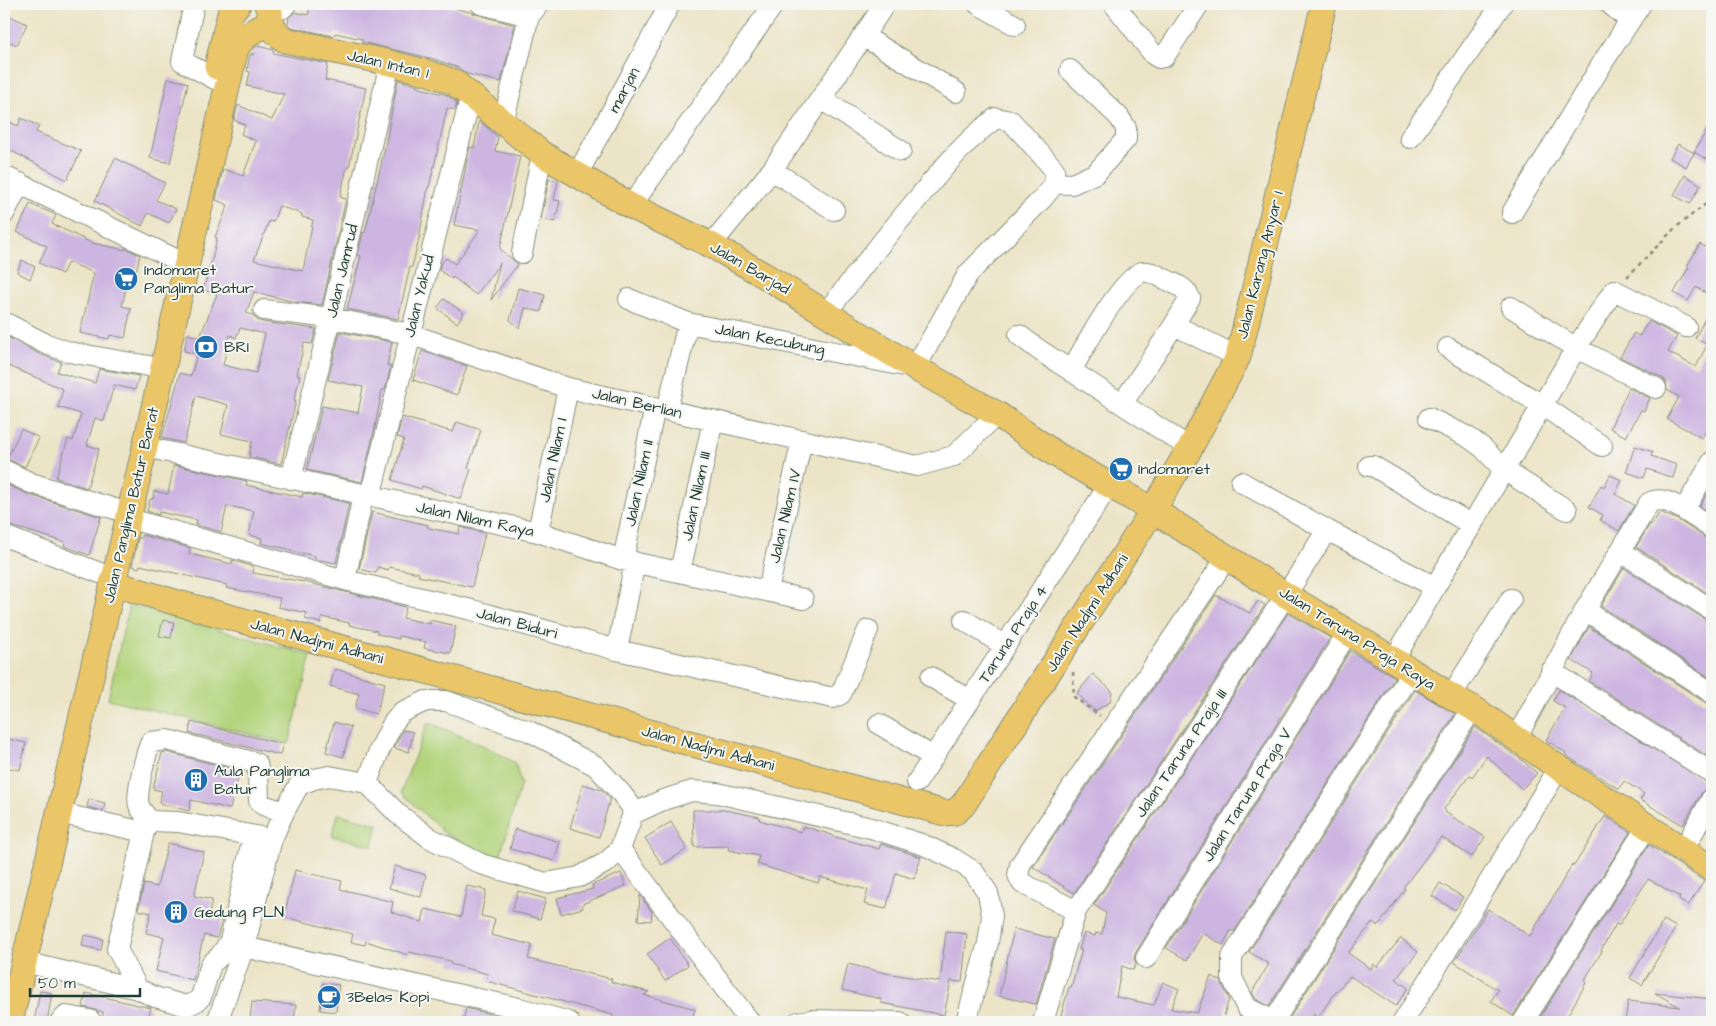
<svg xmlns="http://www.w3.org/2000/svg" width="1716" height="1026" font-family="'Architects Daughter',sans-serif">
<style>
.green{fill:#b3d47c;stroke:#698858}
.building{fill:#cdb5e1;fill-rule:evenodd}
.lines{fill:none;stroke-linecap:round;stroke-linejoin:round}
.minor-casing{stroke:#86907d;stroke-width:22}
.major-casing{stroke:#86907d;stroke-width:27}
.path{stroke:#86907d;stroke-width:2.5;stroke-dasharray:4 4;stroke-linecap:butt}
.minor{stroke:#fff;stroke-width:20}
.major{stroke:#ebc669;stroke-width:25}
.labels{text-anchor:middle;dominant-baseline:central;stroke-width:4;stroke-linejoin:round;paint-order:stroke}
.street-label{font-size:16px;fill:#1f3d34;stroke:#f6f6f2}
.poi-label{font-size:16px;fill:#1f3d34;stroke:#f6f6f2;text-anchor:start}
</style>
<rect width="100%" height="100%" fill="#f6f6f2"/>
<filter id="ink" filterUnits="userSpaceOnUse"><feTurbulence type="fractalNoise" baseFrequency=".02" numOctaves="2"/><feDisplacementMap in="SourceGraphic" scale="10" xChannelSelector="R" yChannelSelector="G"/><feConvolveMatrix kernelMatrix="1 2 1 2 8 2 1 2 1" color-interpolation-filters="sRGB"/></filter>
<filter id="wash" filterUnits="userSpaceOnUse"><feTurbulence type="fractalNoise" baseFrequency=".0096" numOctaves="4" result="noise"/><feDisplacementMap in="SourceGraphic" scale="20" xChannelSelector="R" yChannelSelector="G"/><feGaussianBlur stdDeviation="1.12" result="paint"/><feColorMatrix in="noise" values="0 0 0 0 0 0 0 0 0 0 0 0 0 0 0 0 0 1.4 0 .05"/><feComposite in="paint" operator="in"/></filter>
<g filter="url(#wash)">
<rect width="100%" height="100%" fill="#ece4c6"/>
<path class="green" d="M129,605L311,655L289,744L108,699Z
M428,722L489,748L515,763L521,784L499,860L484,855L444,833L401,792Z
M338,814L378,824L373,846L332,836Z"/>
<g id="blocks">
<path class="building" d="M311,4H441L515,25L501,82L467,74L459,68L434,59L362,42V39L335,33L334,36L291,27L288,24L289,17L295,12L308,15Z
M4,13L27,24L17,45L4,39Z
M257,46L274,50L273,53L328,64L325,80L366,88L349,167H347L340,197L346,199L322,305L295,302L254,292L246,313L253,315L257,320L263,322L316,329L312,344L304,343L297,375L300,376L294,400L296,401L281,464L249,457L252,441L221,434L228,405L196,396L184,443L162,438L180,373L191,376L197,354L184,351L187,334L200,337L217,294L203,290L212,260L217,238L215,237L228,205L216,200L223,169L243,176L256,141L241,134L245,125L234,120L237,108L238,105L272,120L284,94L247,86L250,72L247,71L250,54L253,55L254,48ZM279,206L302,214V217L313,220L303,271L254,260L269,221L273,222ZM240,328L265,334L256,373L223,365L230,335L236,338Z
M168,78L188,83L170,163L150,158Z
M398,80L417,85V87L447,95L457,103L455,110L447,108L436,158L429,187H428L419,239L412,267H410L398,319L347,309L361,256L358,255L363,232L365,233L384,152Z
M21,118L39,126L36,132L81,151L67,180L4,147V119L18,126Z
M479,121L498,137L495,151L520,156L500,249L518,264L491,300L500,263L476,295L453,277L452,279L439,270L440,265L446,258L455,264L480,230L454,225L468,155L470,147L474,148Z
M1712,121V162L1694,152Z
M1678,144L1694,153L1686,167L1670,158Z
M115,158L165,183L156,200L176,209L169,223L148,213L142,226L95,201Z
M1685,175L1701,185L1690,204L1674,195Z
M549,179L558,181L554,200L560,201L555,222L541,219Z
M30,204L56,215L52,224L92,243L125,250V248L140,255L136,271L130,270L122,306L131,308L125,338L110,335L109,339L80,333L94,273L68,262L62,274L39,263L47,246L17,232Z
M1700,244L1712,251V259L1707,269L1712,273V297L1696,287L1688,301L1674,293L1689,267L1687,266Z
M22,260L35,267L30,279L17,272Z
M518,288L545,295L541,312L525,308L520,328L510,320Z
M444,299L464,313L457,323L437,308Z
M1712,305V419L1702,438L1667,419L1679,397L1667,390L1666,381L1661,377L1620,357L1634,333L1639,336L1649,321L1677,336L1668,352L1696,367L1707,345L1695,338Z
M340,332L392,342L387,366H391L385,390H382L374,432L362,482L307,470L322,406L358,413L363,387L328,380Z
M4,335L39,354L61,362L57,372L95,383L99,369L139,376L135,390L114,385L104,421L95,418L87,445L99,449L87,488L56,478L68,439L73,441L81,414L58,407L63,389L4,364Z
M422,351L467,366L457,395L413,380Z
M1629,388L1650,398L1644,411L1641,410L1626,437L1610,428Z
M402,417L453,432L457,422L481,430L468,468L471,469L461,499L422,486L421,489L392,480L404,439L397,437Z
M21,429L39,438L25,467L7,459Z
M1635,446L1653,452L1651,456L1677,465L1673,478L1647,469L1644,478L1626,472Z
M174,465L247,481L246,485L302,497L303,493L349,503L336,563L315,559V556L291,551L292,550L261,543L262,538L249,535L254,511L227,506L221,532L196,525L197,520L159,512V515L147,511L150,499H153L154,491L168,494Z
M1610,475L1622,480L1615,494L1634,505L1619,531L1600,520L1603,515L1589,507L1601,485L1604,487Z
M4,483L27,494L101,517L89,555L64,546L65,542L4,524Z
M1712,485V514L1700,506Z
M372,512L428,525V528L459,534L460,527L485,533L472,587L418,576L419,573L389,567L388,570L378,567L376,573L359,569Z
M1660,512L1678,520L1706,538L1712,540V596L1636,547L1650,524L1652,525Z
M142,535L190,548L189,554L232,564V560L254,567L253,573L305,582L406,607L403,618L430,624V620L456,626L450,653L424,648L426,642L399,636V639L377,634V631L349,625L350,623L322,617L321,623L305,619L307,613L278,607L280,598L226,588L227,585L140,565L139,568L132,566L138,538H141Z
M1624,568L1706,620L1712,622V679L1601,606Z
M1216,595L1250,613L1258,601L1265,605L1074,893L1033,867Z
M1288,613L1330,638L1136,952L1134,958L1136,964L1133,970L1122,966L1116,997L1154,1005L1163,982L1179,989L1171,1009L1197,1013L1211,976L1221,981L1229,999L1222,1022H1059L1069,987H1071L1082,950H1079L1084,933L1095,936L1096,933L1102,934L1106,913L1094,905L1096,902Z
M163,620L174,622L171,638L159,636Z
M1589,627L1706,703L1712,705V759L1589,681L1593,673L1571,660Z
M1350,651L1395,677L1234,932L1231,930L1223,945L1203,933L1187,960L1166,948Z
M335,669L385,683L376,714L355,708L359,694L330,686Z
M1093,674L1112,691L1110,702L1095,711L1077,693Z
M1415,690L1455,714L1269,1006L1256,999L1252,992L1269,964L1249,952Z
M1559,690L1710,784L1702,792L1683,825L1640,800L1644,794L1624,781L1619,789L1567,756L1565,754L1566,753L1546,740L1565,708L1553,701Z
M191,722L283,744L280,755L189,733Z
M334,722L351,727L343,757L326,752Z
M1475,727L1522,760L1537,773L1522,789L1487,756L1472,777L1470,775L1444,809L1446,811L1445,812L1485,837L1472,857L1441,837L1403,888L1405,889L1378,926L1373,922L1348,953L1371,969L1374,964L1377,967L1401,938L1418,952L1396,979L1408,988L1396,1006L1350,976L1331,998L1318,1018L1314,1014L1308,1022H1287Z
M403,730L413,732L409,752L394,748Z
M4,738L26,743L20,770L4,767Z
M166,752L240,771L230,809L191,800L189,811L159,803L162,791L153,789L162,753Z
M583,784L602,790L610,799L599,837L570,828Z
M89,799L105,803L103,811L87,807Z
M693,810H725L760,817L759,820L801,832L803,826L832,835V836L879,849L881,844L921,857L914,879L896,873L886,909L864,904L868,890L820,877L818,883L757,864L759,856L728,850L729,846L694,847Z
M1605,816L1630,832L1513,1016L1491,1001L1498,990L1454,962L1488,909L1530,936L1572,865L1574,866Z
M671,822L687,849L662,865L645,838Z
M515,829L560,842L554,861L510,849Z
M168,843L204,852L194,896L212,900L208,918L222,921L217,938L204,935L193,980L156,971L164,937L146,933L151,913L138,910L144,884L157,887Z
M1649,845L1704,881L1688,906L1679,900L1680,897L1648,879L1619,925L1616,924L1601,950L1602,951L1584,981L1586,983L1564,1022H1537Z
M395,866L426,875L421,897L389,888Z
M295,870L342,881L340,889L393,902L391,912L422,922L425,909L461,917L467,886L486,890L481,916L495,919L491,935L532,945L528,959L612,979L611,982L649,992L644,995L695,1009L691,1022H632L612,1017L613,1015L486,981L488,974L450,964L451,961L409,952L408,955L366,941L365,945L351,942L353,934L284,917Z
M621,873L626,886L582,904L583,908L561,914L557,898L593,889L592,885Z
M1440,883L1463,897L1455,910L1432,896Z
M518,891L546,899L540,919L512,911Z
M640,895L652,912L651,921L638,920Z
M1664,920L1676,927L1642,985L1630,978Z
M1014,929L1055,939L1036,1004L999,996Z
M946,931L967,934L962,982L951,981L944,1015L881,1003V999L842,990L848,964L886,973L940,982Z
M84,935L103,939L101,950L82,946Z
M670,938L688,965L665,981L647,954Z
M323,983L339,985L336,1012L320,1010Z
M40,991L52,993L47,1022H34Z
M86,993L151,1008L147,1022H102L103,1012L83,1007Z
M1655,993L1712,999V1022L1670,1021V1022H1625L1628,1001L1680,1007Z
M252,1002L296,1005L294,1022L250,1020Z
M466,1008L505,1018L504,1022H463Z"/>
</g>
</g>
<g filter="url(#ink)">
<use href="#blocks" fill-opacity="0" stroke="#86907d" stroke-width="1"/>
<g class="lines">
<g class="minor-casing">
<path id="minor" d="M194,4L182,61L215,79
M481,4L529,16
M978,4L1015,25
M1114,4L1154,55L1159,58L1164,57L1199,4
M1610,4L1630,21
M270,10L283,8L286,4
M863,36L956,92
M821,99L901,151
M503,123L529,16L539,4
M1410,138L1502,4
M772,170L834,210
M577,175L670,4
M4,176L175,259
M1055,183L1072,184L1096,173L1126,139V128L1119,117L1070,70
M631,206L774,4
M1512,213L1605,59L1641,4
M4,214L20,183
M711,245L772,170L885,4
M522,253L542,154
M629,299L688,323L915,368L968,274L1043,198L1055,183L1054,169L1011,121L996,118C966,140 943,168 919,197C887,235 856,275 825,314
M1511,307L1576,348L1656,388
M264,310L331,318L410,334L568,388L917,466L954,456L997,414
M4,322L44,343L69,352L149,366
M1019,335L1039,350L1190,448
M1448,348L1542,405L1602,446
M1071,371C1083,350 1120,280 1142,272C1150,270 1160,277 1167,280C1177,285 1185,287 1190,298L1174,325L1238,357
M1122,404L1174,325
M667,410L688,323
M1429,418L1468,437L1483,448L1504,470L1567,510
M145,447L538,532L623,560L803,599
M1369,466H1373L1472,525
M4,470L31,483L115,509
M291,479L331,318L390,63
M1241,482L1327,530L1435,587
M370,497L471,95
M1684,510L1712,528
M127,518L345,580L472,610L617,650L833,698L841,694L868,630
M538,532L568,388
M4,536L100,573
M1620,551L1712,610
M623,560L655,407
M680,572L713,420
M345,580L363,496
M768,591L802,440
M1585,610L1712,693
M964,620L1005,646
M617,650L635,562
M1394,660L1435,587L1576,348L1614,290L1686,327
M1551,671L1712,773
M1412,672L1232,957V978L1247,1008L1268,1018L1275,1019L1473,708
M931,677L970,700
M1451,696L1511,599
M879,724L933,757
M1516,739L1585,610L1649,503C1661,496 1673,504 1684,510L1712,462
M917,782L1109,485
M59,813L144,832
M633,814L663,800L692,791L717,793L871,828L924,845L954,859L973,871L988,893L992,916L988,943L966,1022
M150,821C147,817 140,810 139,805C135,796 146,752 151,742L167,740L253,762L257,764L258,769L259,801L263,805L284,812
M253,836L230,941L220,956L211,964L201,997L197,1001L189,1005H183L155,997L138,989L117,949L144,832L150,821L178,822L272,839
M620,849L750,1022
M1684,849L1712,798
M1076,911L1022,883L1018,875L1020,865L1227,557
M244,947L519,1008L569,1022
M1146,958L1348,632
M24,962L138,989
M60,1022L66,1016L90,1020
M217,1022L244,947L272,839L284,812L299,785L314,779L329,776L367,783L398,814L430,838L481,864L546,883L579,877L607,862L620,849L633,814L631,806L621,793L596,766L529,731L446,701H426L402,712L393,723L379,751L367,783
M798,1022L811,1020L900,1022
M1043,1022L1076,911L1286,595L1327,530
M1403,1022L1559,768
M1523,1022L1648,825"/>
</g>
<g class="major-casing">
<path id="major" d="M269,19L277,34L285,40L390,63L429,73L454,82L542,154L631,206L711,245L762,274L915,368L997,414L1057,455L1153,510L1286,595L1394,660L1451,696L1473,708L1559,768L1712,869
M217,67L230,14L238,4
M112,583L171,601L945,813L955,812L963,805L1153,510L1190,448L1238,357L1324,4
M10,1022L145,447L236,48C239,44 242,40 246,36C257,28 278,23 267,5"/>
</g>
<path class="path" d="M1627,277L1674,229L1712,199
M1073,672L1074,697L1100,716"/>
<use href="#minor" class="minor"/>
<use href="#major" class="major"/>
</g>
</g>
<defs>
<g id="supermarket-disc" transform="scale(1.25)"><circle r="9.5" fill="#1f6fb2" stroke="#f6f6f2"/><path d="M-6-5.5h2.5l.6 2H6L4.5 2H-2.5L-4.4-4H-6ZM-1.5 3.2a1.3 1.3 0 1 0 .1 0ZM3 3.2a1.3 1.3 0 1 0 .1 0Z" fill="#fff"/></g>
<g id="bank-disc" transform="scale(1.25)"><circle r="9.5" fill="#1f6fb2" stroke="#f6f6f2"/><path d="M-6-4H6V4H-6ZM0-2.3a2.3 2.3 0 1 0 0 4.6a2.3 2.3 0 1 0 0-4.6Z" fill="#fff"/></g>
<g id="building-disc" transform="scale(1.25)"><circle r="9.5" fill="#1f6fb2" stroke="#f6f6f2"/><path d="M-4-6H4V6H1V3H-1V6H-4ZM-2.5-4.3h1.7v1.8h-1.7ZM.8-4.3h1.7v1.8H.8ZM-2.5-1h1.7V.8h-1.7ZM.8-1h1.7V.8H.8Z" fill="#fff"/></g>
<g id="cafe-disc" transform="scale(1.25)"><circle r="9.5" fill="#1f6fb2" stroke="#f6f6f2"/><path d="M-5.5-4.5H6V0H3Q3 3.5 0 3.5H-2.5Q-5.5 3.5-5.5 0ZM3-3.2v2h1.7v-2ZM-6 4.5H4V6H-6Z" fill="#fff"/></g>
</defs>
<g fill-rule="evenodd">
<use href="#supermarket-disc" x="126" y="279"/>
<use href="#bank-disc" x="206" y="347"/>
<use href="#supermarket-disc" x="1121" y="469"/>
<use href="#building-disc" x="196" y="780"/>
<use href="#building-disc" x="176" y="912"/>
<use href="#cafe-disc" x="329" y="997"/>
</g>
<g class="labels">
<g class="street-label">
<text transform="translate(388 64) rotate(13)">Jalan Intan 1</text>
<text transform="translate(624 90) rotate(-62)">marjan</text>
<text transform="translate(1260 265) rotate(-76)">Jalan Karang Anyar 1</text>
<text transform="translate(750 268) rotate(30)">Jalan Barjad</text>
<text transform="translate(342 271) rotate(-77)">Jalan Jamrud</text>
<text transform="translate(419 296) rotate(-76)">Jalan Yakud</text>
<text transform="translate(770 339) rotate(11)">Jalan Kecubung</text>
<text transform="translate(637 403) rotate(13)">Jalan Berlian</text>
<text transform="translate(553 460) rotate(-78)">Jalan Nilam I</text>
<text transform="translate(639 483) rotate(-78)">Jalan Nilam II</text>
<text transform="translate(696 496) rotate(-78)">Jalan Nilam III</text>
<text transform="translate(131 505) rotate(-77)">Jalan Panglima Batur Barat</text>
<text transform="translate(785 516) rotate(-77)">Jalan Nilam IV</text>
<text transform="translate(475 519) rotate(12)">Jalan Nilam Raya</text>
<text transform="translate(1087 613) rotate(-57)">Jalan Nadjmi Adhani</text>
<text transform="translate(517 623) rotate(15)">Jalan Biduri</text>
<text transform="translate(1013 634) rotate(-57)">Taruna Praja 4</text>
<text transform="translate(1357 638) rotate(32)">Jalan Taruna Praja Raya</text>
<text transform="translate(317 641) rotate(15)">Jalan Nadjmi Adhani</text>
<text transform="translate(708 748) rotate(15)">Jalan Nadjmi Adhani</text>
<text transform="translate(1181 753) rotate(-56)">Jalan Taruna Praja III</text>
<text transform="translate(1247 795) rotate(-58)">Jalan Taruna Praja V</text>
</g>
<g class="poi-label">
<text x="144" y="270">Indomaret<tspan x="144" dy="18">Panglima Batur</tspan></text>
<text x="224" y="347">BRI</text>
<text x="1138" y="469">Indomaret</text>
<text x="214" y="771">Aula Panglima<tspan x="214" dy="18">Batur</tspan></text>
<text x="194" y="912">Gedung PLN</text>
<text x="346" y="997">3Belas Kopi</text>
</g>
</g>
<rect width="1716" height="1026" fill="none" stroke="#f6f6f2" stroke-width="20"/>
<path d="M30 988v8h110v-8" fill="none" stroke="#1f3d34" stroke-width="2.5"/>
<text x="38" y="988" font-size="15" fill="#1f3d34" stroke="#f6f6f2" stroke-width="4" paint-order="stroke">50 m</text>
</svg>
